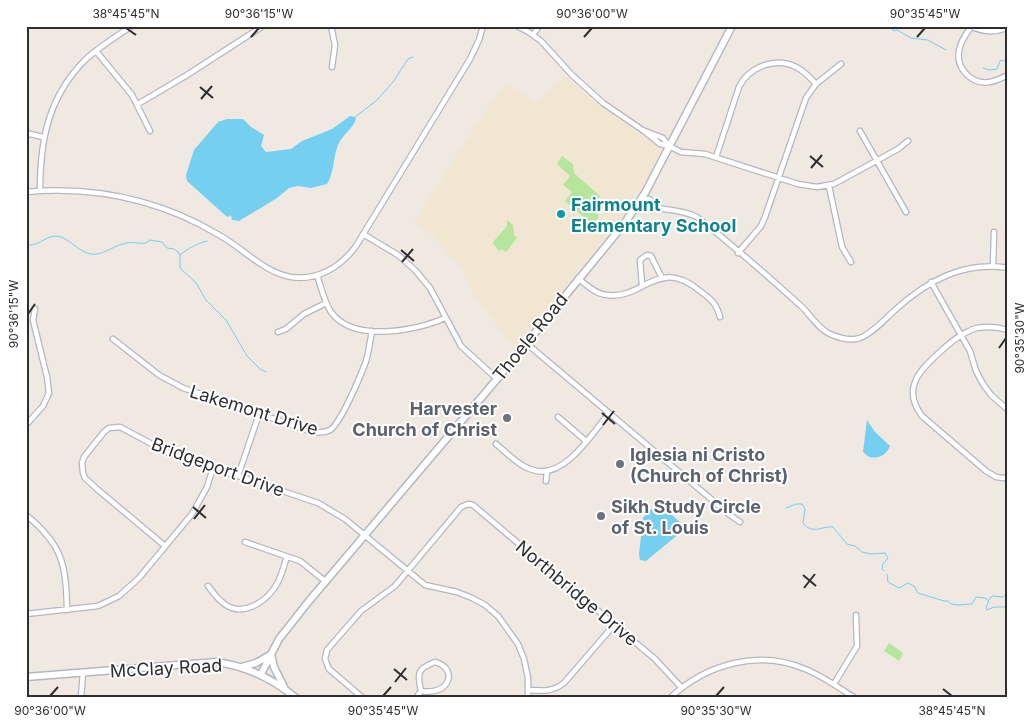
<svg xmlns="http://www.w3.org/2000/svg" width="1034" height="724" font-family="Inter,sans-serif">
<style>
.education{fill:#f0e6d1}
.green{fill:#b6e59e}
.water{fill:#75cff0}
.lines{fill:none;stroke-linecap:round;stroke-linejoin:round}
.stream{stroke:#75cff0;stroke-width:1}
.street-casing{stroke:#b4b7c1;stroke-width:7}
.secondary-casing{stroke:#b4b7c1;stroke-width:9}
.street{stroke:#fff;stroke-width:4.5}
.secondary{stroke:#fff;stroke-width:6}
.ticks{fill:none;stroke:#2e2e2e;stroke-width:2}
.culture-dot{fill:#0f9aa8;stroke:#fff;stroke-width:2}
.worship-dot{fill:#6b7280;stroke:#fff;stroke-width:2}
.labels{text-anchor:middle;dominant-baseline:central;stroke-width:4;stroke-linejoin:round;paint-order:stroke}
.culture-label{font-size:18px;font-weight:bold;fill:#0d838f;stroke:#fff;text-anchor:start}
.street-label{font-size:18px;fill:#2e2e2e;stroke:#fff}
.worship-label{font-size:18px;font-weight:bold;fill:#5b616d;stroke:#fff;text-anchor:start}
.neatline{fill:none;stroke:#2e2e2e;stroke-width:2}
.ticks-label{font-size:12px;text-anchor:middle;fill:#2e2e2e}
</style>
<rect width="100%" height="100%" fill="#efe9e1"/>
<path class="education" d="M564,75L592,100L651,142L659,150L660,153L652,170L628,205L626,213L515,347L505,336L475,296L461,268L433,236L414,223L459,151L506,82L536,103Z"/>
<path class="green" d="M562,156L573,164L574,173L600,196L590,208L599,216L593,225L565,201L572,192L563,185L570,176L557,164Z
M507,220L513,225L514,235L517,238L506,252L502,249L499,251L493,244V242L507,226Z
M889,643L903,653L899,661L884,651Z"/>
<path class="water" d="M350,116L355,117L356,119C352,130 342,135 338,145C333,157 334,174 327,184L311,188L298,186L289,188L277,198L239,221L232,220L231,215L229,217L226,216L187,181L186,175L194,150L218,122L227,119H243L251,127L264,135L261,146L266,152L291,149L302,141L332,129Z
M867,420L875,432L890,446C886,455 880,459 869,457L863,452Z
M658,502L686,528L646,561L640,560L639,554L643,518Z"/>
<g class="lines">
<path class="stream" d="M889,26L894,31L897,30L911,38L928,40L946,50
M983,68L989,70L997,69L1000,61L1002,60L1008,63
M355,117L376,101L393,82L408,59L413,57
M26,245C38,247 44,237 55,236C68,236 77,251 90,254C102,256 111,247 123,244C130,241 138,244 146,243L150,240L162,242L167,248L174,249L178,252L180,255V268L196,283L206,300L226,320L247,356L260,369L266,372
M180,255C188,248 197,244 207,241
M786,508L796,504H802L805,509L803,523C812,535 822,526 833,527L847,544L855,546L862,552L871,554L885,553L888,558L883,564L882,569L884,571
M887,574L888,582L899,588L908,583L914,586L918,593L944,601H948L951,604L957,605L972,604L976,597L985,598L989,601L986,607L987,610L994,607H1008
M989,600L992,596L1003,597L1008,592"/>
<g class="street-casing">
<path id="street" d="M331,26L335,45L332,67
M517,26L527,31L541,41L572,75L603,103L644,131L660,144L669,146L681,152L705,154L798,184L817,187L834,184L898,149L908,141
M970,26C983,32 995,34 1008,27
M971,27C966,34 960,42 959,51C956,69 972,85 990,82C996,81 1002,78 1008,75
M533,35L539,26
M96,51L132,95L150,131
M138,104L187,75L263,26
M645,131L663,138L669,146
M860,131L906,212
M26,133L43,137
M716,157L739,87C750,65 780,55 801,70C806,73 811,79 816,84
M829,186L842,247L851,262
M40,191C40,141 48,97 85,60C99,47 115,37 132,26
M26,192C94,186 160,200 219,235C243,248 263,272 291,277C317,281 341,267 356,246L470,59L479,40L483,26
M661,208L649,199H641L645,205C662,211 680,208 697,217C732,245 767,275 801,306C811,315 817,328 830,334C839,338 851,341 860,338C873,333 885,319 895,310C927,281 963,261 1008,268
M363,234L398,255L415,270L430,288L461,346L497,379
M738,253L761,226L765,217L806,98L816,84L841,64
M993,266L994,232
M317,275C321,287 324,301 331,312C353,343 416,331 445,318
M578,278C586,285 596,294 607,295C644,300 657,256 700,291C712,300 716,303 720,317
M931,282L970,351L976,371L983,384L991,395L1008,410
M642,285L640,260L647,255L651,256L662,278
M278,332L286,329L304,314L326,303
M113,339L159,375L183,388L307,430C315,432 322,434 330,430C341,423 361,375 366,361C369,351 370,341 372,331
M526,343L730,515L740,522
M558,417L586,441
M26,425L43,406L49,393L47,377L33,320L35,309
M496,444C507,453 519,466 533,470C564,480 592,434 609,413
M238,476L259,414
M1004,478L996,477L986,471L922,416C901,388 920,370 941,351C952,341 963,332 977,328C988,326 998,327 1008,330
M546,481L547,472
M26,515C63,545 66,565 67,610
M245,542L300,561L325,581
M165,546L97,489L85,478L83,473L82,463L84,457L104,432L109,428L120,427L167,452L318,503L345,519L425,585L457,592L472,598L485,605L498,616L518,644L524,659L528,678V698
M208,586C212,591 216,597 221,601C240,620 268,602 278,582C282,574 284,565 287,557
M26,614L98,606L119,596L139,578L192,514L207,487L213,468
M435,662C458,668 451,696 421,691C417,673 417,669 435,662Z
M834,684L857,646L856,615
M529,690C542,691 552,692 564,683L614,625
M81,698L83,672
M363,698L329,669L325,659L327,650L361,611L395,586L461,507L468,504L473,505L655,659L681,687
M416,698L421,691
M670,698C706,664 759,649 805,669C823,676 839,688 855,698"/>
</g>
<g class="secondary-casing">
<path id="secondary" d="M271,654L274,667L284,687
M242,667L256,663L270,655
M261,674L279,639L309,601L497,379L624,224L645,193L732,26
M26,677L216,662C247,666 272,678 296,698"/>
</g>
<use href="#street" class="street"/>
<use href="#secondary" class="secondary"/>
</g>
<path class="ticks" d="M126,28L136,35M251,37L259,28M584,37L592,28M917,37L925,28M200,87L213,98M201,99L212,86M810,156L823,167M811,168L822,155M401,250L414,261M402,262L413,249M28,314L35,304M999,348L1006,338M602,413L615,424M603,425L614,411M193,507L206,518M194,519L205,505M803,575L816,586M804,588L815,574M394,669L407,680M395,682L406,668M943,689L952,696M50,696L58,687M383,696L391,687M716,696L724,687"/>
<circle class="culture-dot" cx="561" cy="214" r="5"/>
<g class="worship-dot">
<circle cx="507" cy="418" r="5"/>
<circle cx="620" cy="464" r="5"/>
<circle cx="601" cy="516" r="5"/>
</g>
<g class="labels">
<g class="culture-label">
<text x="571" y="204">Fairmount<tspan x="571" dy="21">Elementary School</tspan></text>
</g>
<g class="street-label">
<text transform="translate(530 337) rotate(-51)">Thoele Road</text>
<text transform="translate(254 410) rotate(17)">Lakemont Drive</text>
<text transform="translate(218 467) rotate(20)">Bridgeport Drive</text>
<text transform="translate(577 593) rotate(40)">Northbridge Drive</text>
<text transform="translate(166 668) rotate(-3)">McClay Road</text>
</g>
<g class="worship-label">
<text x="497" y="408" text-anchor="end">Harvester<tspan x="497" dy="21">Church of Christ</tspan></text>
<text x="630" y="454">Iglesia ni Cristo<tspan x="630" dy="21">(Church of Christ)</tspan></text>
<text x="611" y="506">Sikh Study Circle<tspan x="611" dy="21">of St. Louis</tspan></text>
</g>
</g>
<rect width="1034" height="724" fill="none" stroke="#ffffff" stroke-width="55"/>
<rect x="28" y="28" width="978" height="668" class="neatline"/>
<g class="ticks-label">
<text x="126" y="18">38°45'45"N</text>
<text x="259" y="18">90°36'15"W</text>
<text x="592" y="18">90°36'00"W</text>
<text x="925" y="18">90°35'45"W</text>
<text transform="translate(14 314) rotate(-90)" y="4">90°36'15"W</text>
<text transform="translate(1020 338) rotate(-90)" y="4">90°35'30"W</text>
<text x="50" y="715">90°36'00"W</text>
<text x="383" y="715">90°35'45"W</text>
<text x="716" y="715">90°35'30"W</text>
<text x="952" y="715">38°45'45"N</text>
</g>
</svg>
